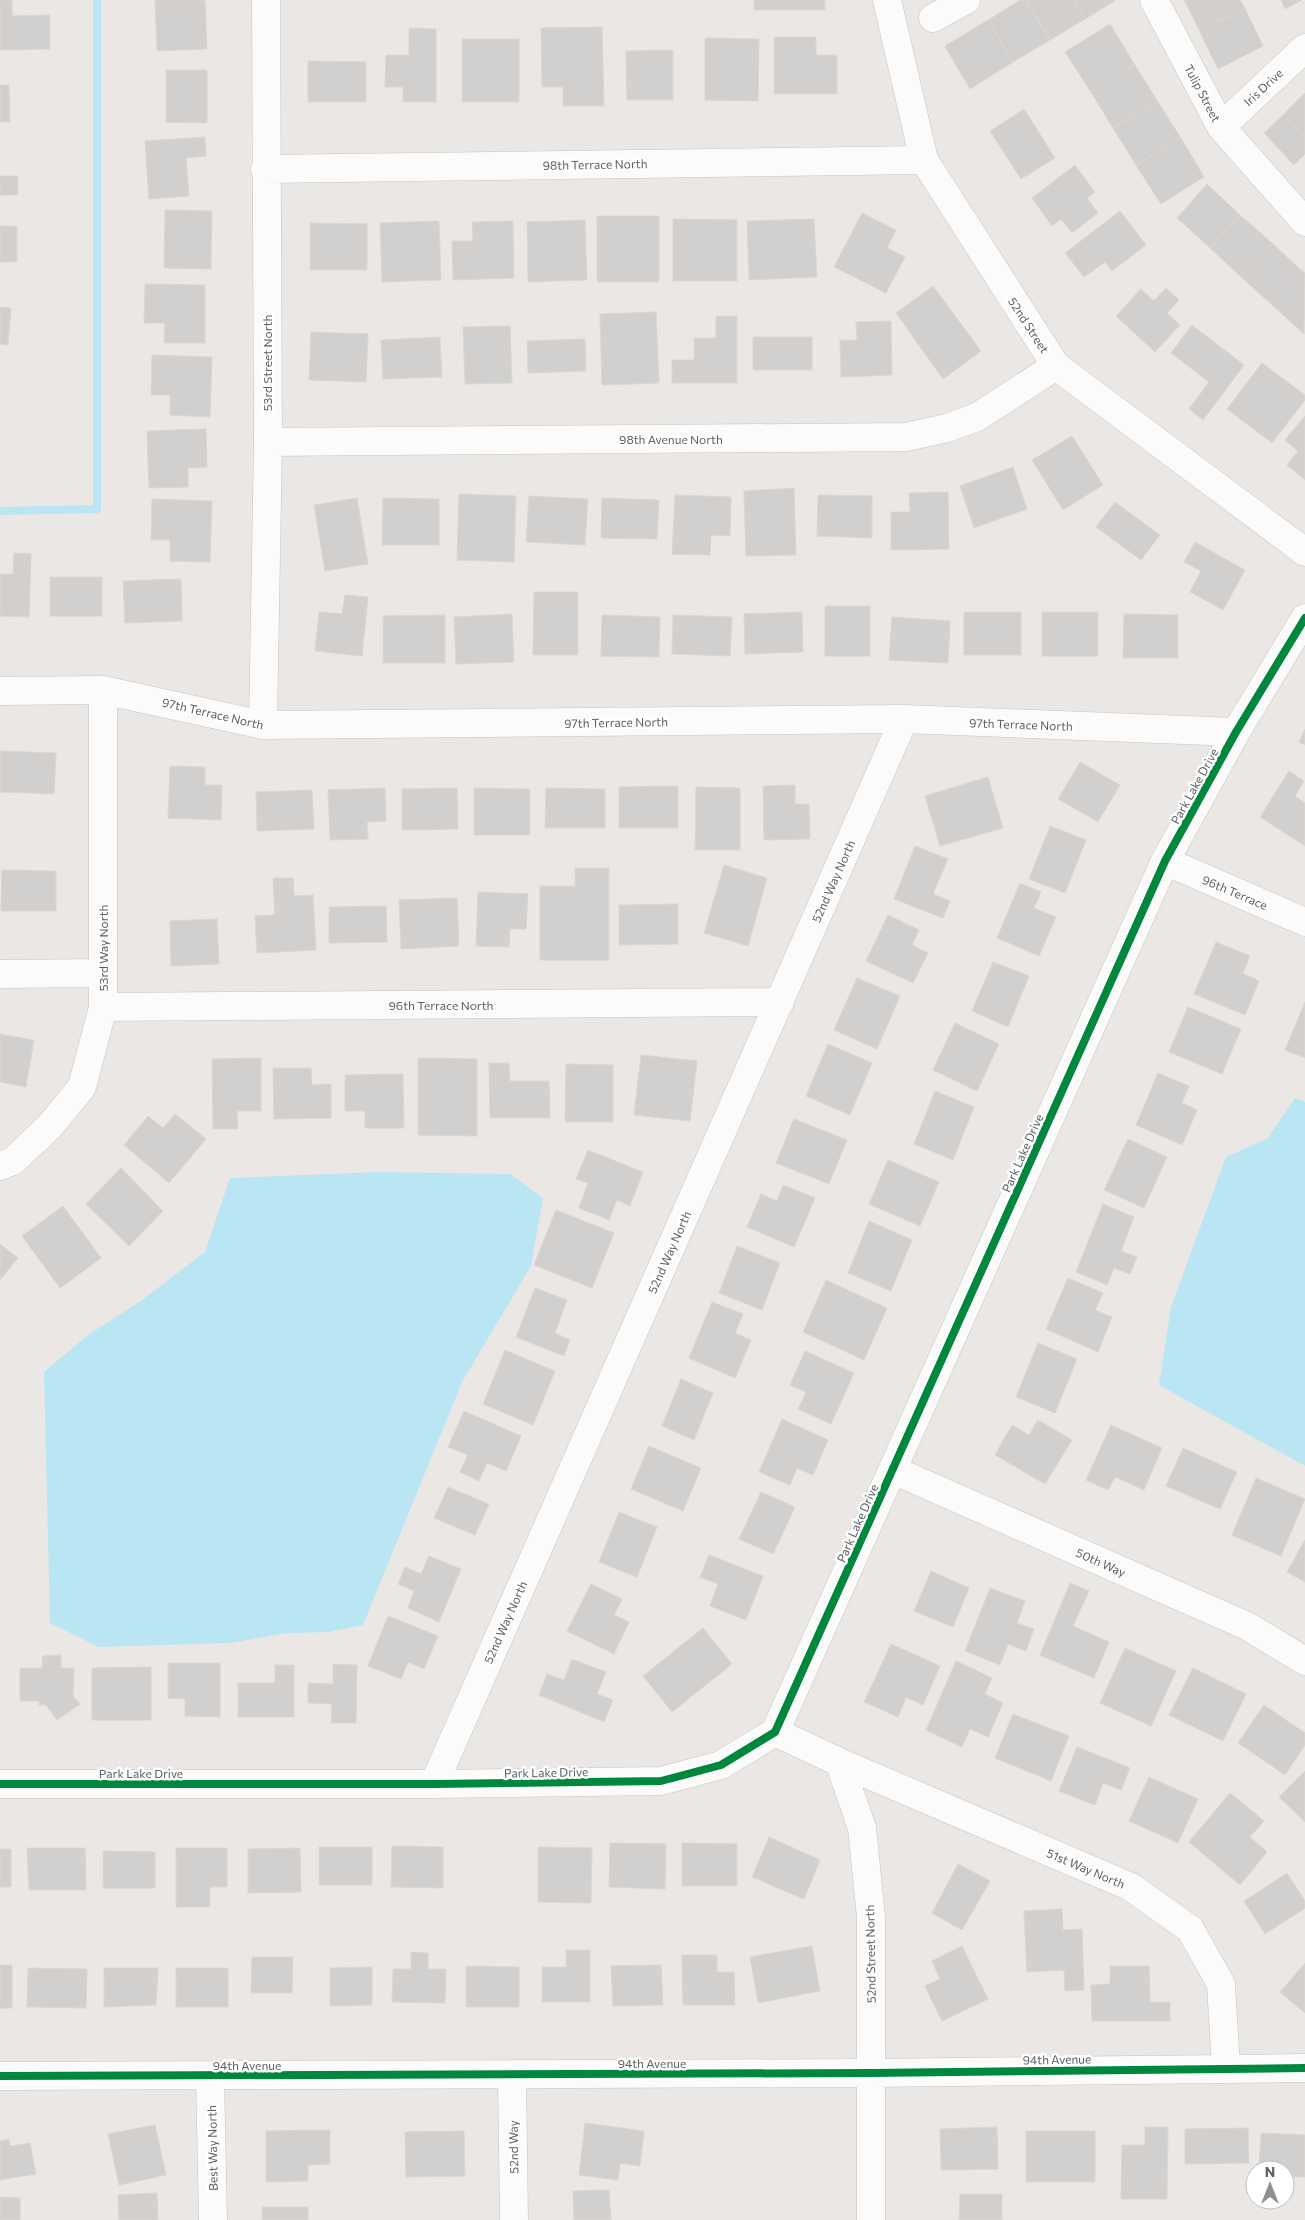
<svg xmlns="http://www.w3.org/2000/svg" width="1305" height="2220" font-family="Commissioner,sans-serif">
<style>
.water{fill:#bae6f3}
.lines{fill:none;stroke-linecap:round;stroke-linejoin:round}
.stream{stroke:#bae6f3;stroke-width:8}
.building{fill:#d2d0ce;stroke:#dad6d4}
.street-casing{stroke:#c4c5c4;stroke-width:29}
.secondary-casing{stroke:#c4c4c4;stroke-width:29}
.street{stroke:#fcfbfb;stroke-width:28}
.secondary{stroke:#fcfbfb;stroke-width:28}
.cycleway-casing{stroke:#fff;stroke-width:11}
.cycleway{stroke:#00873e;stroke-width:8}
.labels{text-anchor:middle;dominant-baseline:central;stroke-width:5;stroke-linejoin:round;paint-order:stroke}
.street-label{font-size:12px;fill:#5b6062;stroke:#fff}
</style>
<rect width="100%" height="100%" fill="#eae7e4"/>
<path class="water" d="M1295,1098L1305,1102V1466L1159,1385L1171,1307L1226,1157L1267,1139Z
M379,1172L510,1174L543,1198L531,1266L462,1382L363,1625L328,1632L287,1633L230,1643L99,1647L50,1623L44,1372L88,1335L142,1300L205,1252L230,1178Z"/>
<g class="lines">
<path class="stream" d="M0,511L97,509V0"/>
</g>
<path class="building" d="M0,0H12V16L50,15V49L0,50Z
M155,0H205L207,49L157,51Z
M754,0H825V10H754Z
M1020,0H1026L1050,40L1013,62L988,20Z
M1026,0H1074L1085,19L1050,40Z
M1074,0H1116L1085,19Z
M1184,0H1240L1245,9L1199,30Z
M1281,0H1302L1285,9Z
M1245,9L1263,46L1218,69L1199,30Z
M988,20L1013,62L970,89L945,46Z
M1110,24L1135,65L1091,92L1065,52Z
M602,27L604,106H563V87H542L541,28Z
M409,28L436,29V102H403V87H385L386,55H409Z
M774,37H816V55H837V94H774Z
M705,38L759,39L758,101L705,100Z
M462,39H519V102H462Z
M673,50V100H627L626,51Z
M308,61L366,62V102H308Z
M1135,65L1158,102L1113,128L1091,92Z
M166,70H207V123L166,122Z
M0,85H9L10,122H0Z
M1305,93V137L1283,115Z
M1158,102L1181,138L1136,165L1113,128Z
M1024,109L1055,158L1021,179L990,131Z
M1283,115L1305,137V154L1294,165L1264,133Z
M205,137L206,156L186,158L189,196L149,199L145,141Z
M1181,138L1204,177L1161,204L1136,165Z
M1075,165L1095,192L1087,198L1098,213L1072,233L1061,219L1052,226L1032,198Z
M0,176H18V195H0Z
M1207,184L1240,215L1210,248L1177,218Z
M165,210L212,211L211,269L164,268Z
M1120,211L1146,245L1112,271L1105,262L1084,277L1065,253Z
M862,213L896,230L887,248L905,257L886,293L834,267Z
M1240,215L1272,243L1240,276L1210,248Z
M597,216H659V282H597Z
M673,219L737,220V281H673Z
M814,219L817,277L749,280L747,221Z
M585,220L587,280L528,282L527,222Z
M439,221L441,280L382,282L380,223Z
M513,221L514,278L453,280L452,241H473L472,222Z
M310,223L367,224V270H310Z
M0,226H17V262H0Z
M1272,243L1301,270L1270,303L1240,276Z
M1301,270L1305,273L1304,334L1270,303Z
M145,284L205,285V343H164L165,323H144Z
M933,286L981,351L943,379L896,313Z
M1166,288L1179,300L1167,313L1180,325L1155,352L1116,316L1141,289L1154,301Z
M0,307L11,308L8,345L0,344Z
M656,312L659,383L602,385L600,314Z
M716,316H737V383H672V360H694V338H716Z
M891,321L892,375L841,377L840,340H857L856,322Z
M1192,325L1244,365L1203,420L1189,409L1209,382L1171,353Z
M510,326L512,383L465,384L463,327Z
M311,332L368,334L366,382L309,380Z
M440,337L442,377L383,379L381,340Z
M753,337H812V370H753Z
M585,339L586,371L528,373L527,341Z
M152,355L212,357L210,417L170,415V395H151Z
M1262,363L1305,395V400L1272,443L1227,409Z
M1305,416V480L1287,465L1298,451L1285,440Z
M206,429L207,467L188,468V487L149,488L147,431Z
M1072,436L1103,485L1063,510L1032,460Z
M1013,467L1027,509L974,528L960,486Z
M794,488L796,555L746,556L744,491Z
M948,492L949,549L891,550V512H910L909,493Z
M459,494L516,496L514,562L457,560Z
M675,495L731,497L730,536L711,535L710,555L672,554Z
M818,495L872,496V538L817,536Z
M529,496L588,499L585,545L526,542Z
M357,498L368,564L325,571L314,505Z
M383,498L439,499V545H382Z
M602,498L659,500L657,539L601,538Z
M152,499L212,501L210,562L170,561V540H151Z
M1115,502L1160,535L1141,560L1096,527Z
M1195,542L1245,570L1223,610L1190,592L1201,571L1184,562Z
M14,553L31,554L29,617L0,616V574H13Z
M50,577H102V616H50Z
M181,579L182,621L125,623L123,581Z
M534,592H578V655H533Z
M345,595L368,597L362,656L315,651L319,612L342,614Z
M825,606H870V656H825Z
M802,612L803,652L745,654L744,614Z
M964,612H1021V655H964Z
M1042,612H1098V656H1042Z
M512,614L514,662L456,664L454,617Z
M1124,614L1178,615V658H1123Z
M445,615V663H383V616Z
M602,615L660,617L659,657L601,656Z
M673,615L732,617L730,656L672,654Z
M892,617L950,621L948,663L889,660Z
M1305,729V745L1299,742Z
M0,751L56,753L54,794L0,792Z
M1080,762L1120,785L1098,822L1058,799Z
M170,766L205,767V785H222L221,820L168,818Z
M1289,771L1304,781L1295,796L1305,803V846L1260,817Z
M988,777L1003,828L940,846L925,796Z
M795,785V804H809L810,839L764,840L763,786Z
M678,786V828H619V787Z
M696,787L740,788V850H695Z
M385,788L386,821L367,822L368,839L330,840L328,790Z
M457,788L458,829L402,830V789Z
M474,788L530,789V835H474Z
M546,788L605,789V828H545Z
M312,790L314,829L257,831L256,792Z
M1050,826L1086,840L1065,893L1029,879Z
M915,846L948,859L933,894L950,901L943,918L894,899Z
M724,865L767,878L748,946L704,933Z
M575,868H609V960H540V886H575Z
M2,870L56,871V911H1Z
M273,878H293L294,896L313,895L316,950L257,953L255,916L275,915Z
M1020,883L1041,892L1034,908L1056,917L1039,956L997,938Z
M478,892L528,894L526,929H510L509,947L476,946Z
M457,898L459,946L401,949L399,900Z
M678,904V944L619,945V905Z
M386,906L387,942L329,943V907Z
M888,915L919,930L912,945L928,953L913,983L866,961Z
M217,919L219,964L171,966L170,921Z
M1216,942L1250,956L1243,973L1259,981L1245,1015L1194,994Z
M993,962L1029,976L1008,1027L972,1011Z
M857,978L900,996L877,1049L834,1030Z
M1305,1002V1058L1285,1050Z
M1188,1007L1241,1029L1222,1074L1169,1052Z
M955,1023L999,1044L977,1091L933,1070Z
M0,1034L34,1040L26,1087L0,1082Z
M828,1044L872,1063L850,1115L806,1096Z
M641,1055L697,1061L690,1121L634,1115Z
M261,1058V1111H237L238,1129H213L212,1059Z
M418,1058L477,1059V1136L418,1135Z
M489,1063H509L510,1081H549L550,1118H490Z
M566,1064L613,1065V1122H565Z
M273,1068H311L312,1085L331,1084V1118L274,1119Z
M1158,1073L1189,1086L1182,1103L1197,1110L1182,1145L1136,1125Z
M403,1074L404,1128H365V1111H345V1075Z
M935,1091L974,1107L953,1160L914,1144Z
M175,1114L206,1139L169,1183L124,1145L148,1116L163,1128Z
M794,1119L847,1140L829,1184L776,1163Z
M1128,1139L1167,1157L1144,1208L1104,1190Z
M588,1150L643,1172L630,1206L617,1200L609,1220L579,1208L588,1183L576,1179Z
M888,1160L939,1182L920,1226L869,1204Z
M121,1168L163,1211L129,1246L86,1204Z
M783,1185L815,1198L794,1247L747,1227L761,1194L777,1201Z
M1103,1204L1134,1217L1121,1251L1137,1257L1130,1274L1114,1268L1107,1285L1076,1272Z
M63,1206L101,1258L60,1288L22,1236Z
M556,1210L614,1233L592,1288L534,1265Z
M869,1221L912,1240L891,1291L848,1273Z
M0,1244L18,1258L0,1280Z
M737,1246L780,1263L762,1310L719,1293Z
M1068,1278L1103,1293L1095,1310L1112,1317L1098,1352L1046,1329Z
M826,1280L887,1308L864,1360L803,1332Z
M535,1288L567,1300L555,1333L570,1340L564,1356L516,1337Z
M712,1302L743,1314L735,1333L751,1340L735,1378L689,1358Z
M1038,1343L1077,1359L1055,1413L1016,1397Z
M505,1350L555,1371L533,1425L483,1404Z
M805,1351L854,1373L831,1424L798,1409L806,1392L790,1385Z
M681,1379L713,1393L694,1440L662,1426Z
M464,1411L521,1436L506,1471L487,1463L479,1481L460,1472L468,1455L448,1447Z
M782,1419L828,1440L813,1475L797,1468L790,1485L759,1472Z
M1038,1420L1072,1440L1045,1484L995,1455L1012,1425L1029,1435Z
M1111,1425L1162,1448L1144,1490L1115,1477L1108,1490L1086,1480Z
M649,1446L701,1468L683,1511L631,1489Z
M1183,1448L1237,1472L1220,1509L1166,1486Z
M1256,1478L1305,1499L1281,1556L1232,1535Z
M448,1487L489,1504L475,1535L434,1518Z
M761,1492L795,1507L773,1554L739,1539Z
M619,1512L657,1527L637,1577L599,1562Z
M1305,1540V1582L1287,1572Z
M709,1555L763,1576L746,1620L710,1606L718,1584L700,1577Z
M429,1556L461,1569L439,1622L408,1608L414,1591L398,1584L405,1567L421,1574Z
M931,1571L969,1588L953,1627L914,1611Z
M1070,1583L1089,1591L1073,1626L1109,1642L1094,1678L1040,1655Z
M591,1584L622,1599L614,1615L629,1622L614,1654L567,1631Z
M990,1588L1025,1601L1017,1623L1034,1629L1026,1651L1008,1644L1000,1665L965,1651Z
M388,1616L438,1636L424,1669L408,1662L401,1679L368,1666Z
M703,1628L732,1664L672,1712L643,1676Z
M891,1644L940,1666L923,1705L906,1697L898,1717L864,1702Z
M1125,1648L1176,1671L1151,1726L1100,1703Z
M61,1655V1668H74L73,1696L80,1704L57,1720L46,1705H39V1701H20V1668H42L43,1656Z
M572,1659L606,1672L597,1694L613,1700L604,1722L539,1695L547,1674L564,1680Z
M956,1661L992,1678L985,1694L1003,1703L988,1737L970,1729L962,1747L926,1730Z
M168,1663H220V1717L185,1716V1699L168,1698Z
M333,1664L357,1665L356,1723H331L332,1704L308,1703V1683L333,1684Z
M275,1665H294V1717H238V1683H275Z
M151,1667V1720H92V1668Z
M1193,1668L1246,1694L1223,1741L1169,1715Z
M1264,1705L1305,1733V1745L1285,1775L1238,1743Z
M1013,1714L1069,1736L1051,1781L995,1758Z
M1077,1747L1130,1768L1121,1790L1103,1783L1095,1805L1059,1791Z
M1305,1771V1822L1279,1797Z
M1149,1777L1198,1799L1178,1843L1129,1821Z
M1230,1793L1264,1821L1250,1837L1267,1852L1240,1885L1189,1842Z
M769,1837L820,1860L804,1899L752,1877Z
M610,1843L666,1844L665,1889L609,1887Z
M682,1843L737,1844V1886H682Z
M392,1846L443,1847V1888L391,1887Z
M319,1847H372V1885H319Z
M538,1847L592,1848L591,1903L538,1902Z
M27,1848H85L86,1890H29Z
M176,1848H227V1887H210V1907H176Z
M300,1848L301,1892L248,1893V1849Z
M0,1849H11V1887H0Z
M103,1851L155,1852V1888H103Z
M958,1864L990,1881L962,1930L932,1913Z
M1287,1873L1305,1901V1908L1265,1934L1244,1901Z
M1062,1909L1063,1930L1082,1929L1084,1990L1065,1991L1064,1970L1027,1972L1024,1911Z
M812,1946L820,1991L758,2003L750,1957Z
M962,1946L988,1999L942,2021L925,1986L940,1979L932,1961Z
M566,1950H590V2002H542V1967H566Z
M411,1952L428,1953V1969H446L445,2003L392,2002L393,1969H411Z
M682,1955H717V1972H734L735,2005H683Z
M252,1957H293L292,1993H251Z
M1305,1963V2013L1280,1992Z
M0,1965H12V2008H0Z
M661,1965L663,2005L613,2006L611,1966Z
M466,1966L519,1967V2007H466Z
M1110,1966H1149L1150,2002H1170V2021H1092L1091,1985L1110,1984Z
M372,1967V2005L330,2006V1968Z
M28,1968L87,1969L86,2008L27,2007Z
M104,1968H158L156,2005L104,2007Z
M176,1968H228V2007H176Z
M585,2123L644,2131L640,2166L620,2163L618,2180L579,2175Z
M155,2125L166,2175L119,2185L108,2134Z
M997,2127L998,2169L941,2170L940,2129Z
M1145,2127H1168L1167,2199H1121L1122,2145H1145Z
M1248,2128L1249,2163L1185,2164V2129Z
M330,2130V2164L308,2165V2181L266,2182V2131Z
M464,2131L465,2176L406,2177L405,2132Z
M1026,2131H1095V2182H1026Z
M1261,2133L1305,2135V2177H1285V2170H1259Z
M9,2139L10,2146L30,2143L36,2174L0,2180V2141Z
M609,2190L611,2220H574L573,2191Z
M157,2193L158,2220H119L118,2195Z
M960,2194H1002V2220H959Z
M0,2197L20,2198V2220H0Z
M262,2207H308V2220H262Z"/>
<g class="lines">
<g class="street-casing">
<path id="street" d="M887,0L924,160L1056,366L1305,552
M1154,0L1221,127L1305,222
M933,18L966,0
M1221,127L1305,48
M265,169L924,160
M268,442L906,437L947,428L977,417L1056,366
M0,691L103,690L263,725L904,719L1236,732
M263,725L268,442L266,0
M1165,861L1305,922
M0,974L103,973
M103,1007L780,1002
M0,1166L13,1161L50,1126L82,1087L103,1007V690
M893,1470L1247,1626L1305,1661
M775,1732L839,1762L862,1828L871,1917V2073
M839,1762L1131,1887L1190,1929L1221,1984L1226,2068
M0,1784H434L661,1781L721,1765L775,1732L1165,861L1236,732L1305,618
M434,1784L904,719
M512,2075L514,2220
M210,2077L213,2220"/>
</g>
<g class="secondary-casing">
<path id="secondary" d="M0,2076L871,2073L1305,2068
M871,2220V2073"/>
</g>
<use href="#street" class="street"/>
<use href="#secondary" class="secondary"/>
<g class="cycleway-casing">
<path id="cycleway" d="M0,1784H434L661,1781L721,1765L775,1732L1165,861L1236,732L1305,618
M0,2076L871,2073L1305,2068"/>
</g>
<use href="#cycleway" class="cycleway"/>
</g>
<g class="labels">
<g class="street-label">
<text transform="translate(1263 87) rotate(-43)">Iris Drive</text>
<text transform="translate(1203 93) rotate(62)">Tulip Street</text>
<text transform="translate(595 164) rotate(-1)">98th Terrace North</text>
<text transform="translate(1029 325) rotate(57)">52nd Street</text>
<text transform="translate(267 363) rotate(-90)">53rd Street North</text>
<text x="671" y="439">98th Avenue North</text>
<text transform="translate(213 713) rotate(13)">97th Terrace North</text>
<text transform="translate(616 722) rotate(-1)">97th Terrace North</text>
<text transform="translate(1021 724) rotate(2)">97th Terrace North</text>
<text transform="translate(1194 786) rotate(-61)">Park Lake Drive</text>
<text transform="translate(833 881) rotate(-66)">52nd Way North</text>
<text transform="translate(1235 892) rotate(23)">96th Terrace</text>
<text transform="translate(103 948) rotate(-90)">53rd Way North</text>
<text x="441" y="1005">96th Terrace North</text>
<text transform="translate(1022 1153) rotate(-66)">Park Lake Drive</text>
<text transform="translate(669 1252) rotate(-66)">52nd Way North</text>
<text transform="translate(857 1523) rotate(-66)">Park Lake Drive</text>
<text transform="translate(1101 1562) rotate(24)">50th Way</text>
<text transform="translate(505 1622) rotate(-66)">52nd Way North</text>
<text transform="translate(546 1772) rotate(-1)">Park Lake Drive</text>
<text x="141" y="1773">Park Lake Drive</text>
<text transform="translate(1086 1868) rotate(23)">51st Way North</text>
<text transform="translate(870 1954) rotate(-91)">52nd Street North</text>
<text transform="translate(1057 2059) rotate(-1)">94th Avenue</text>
<text x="652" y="2063">94th Avenue</text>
<text x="247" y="2065">94th Avenue</text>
<text transform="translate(513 2147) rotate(-91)">52nd Way</text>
<text transform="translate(212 2148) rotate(-91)">Best Way North</text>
</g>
</g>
<g transform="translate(1270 2185)"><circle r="24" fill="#ffffff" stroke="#bdbfc0"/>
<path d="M0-4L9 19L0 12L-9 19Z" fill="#8d8f90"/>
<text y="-8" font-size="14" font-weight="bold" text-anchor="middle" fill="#5b6062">N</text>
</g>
</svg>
